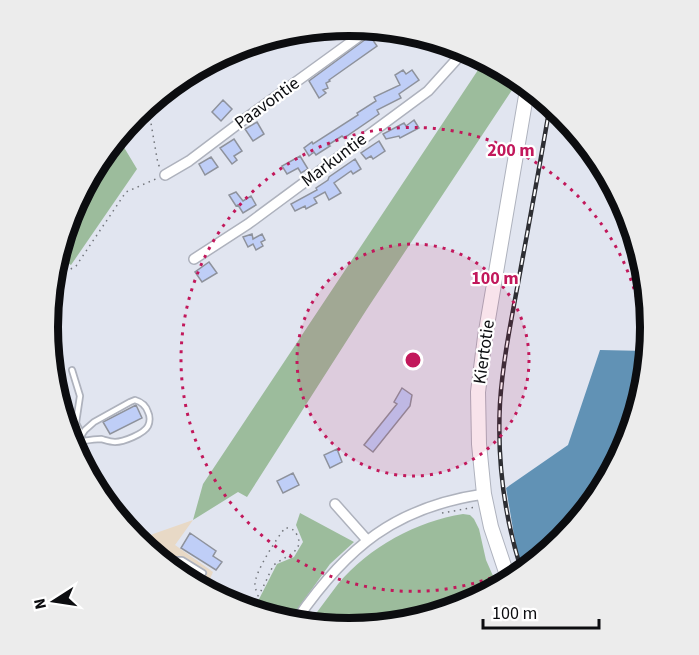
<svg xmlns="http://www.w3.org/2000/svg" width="699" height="655" font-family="'Source Sans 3',sans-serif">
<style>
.industrial{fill:#e8d9c6}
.green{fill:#9cbc9c}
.water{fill:#6192b5}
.building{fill:#bfcef7;stroke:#8e929c;stroke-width:1.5}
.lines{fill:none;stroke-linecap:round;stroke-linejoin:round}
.lane-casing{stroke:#aeb2bd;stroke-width:8}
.street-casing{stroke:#aeb2bd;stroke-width:12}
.secondary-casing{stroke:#aeb2bd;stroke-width:16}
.path{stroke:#72757b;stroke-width:1.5;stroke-dasharray:1.5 4.5;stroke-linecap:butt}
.lane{stroke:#fff;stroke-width:4.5}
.street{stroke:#fff;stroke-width:9}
.secondary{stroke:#fff;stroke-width:14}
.rail-casing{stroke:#2d2e33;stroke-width:4.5}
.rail{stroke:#fff;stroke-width:2;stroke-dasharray:7;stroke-linecap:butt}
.ring{fill:none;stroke:#c2185b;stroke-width:3;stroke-dasharray:3 6}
.labels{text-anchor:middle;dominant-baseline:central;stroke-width:4.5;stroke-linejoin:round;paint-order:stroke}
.street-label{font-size:18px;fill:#0c0d10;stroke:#fff}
.rim{fill:none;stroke:#0c0d10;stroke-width:8}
.centre{fill:#c2185b;stroke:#fff;stroke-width:3}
.ring-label{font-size:18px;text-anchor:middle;font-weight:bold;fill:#c2185b;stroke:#fff;stroke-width:4.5;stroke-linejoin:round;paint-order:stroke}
</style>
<rect width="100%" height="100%" fill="#e1e5f0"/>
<path class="industrial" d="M193,520L175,545L213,572L206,588L138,543L153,534Z"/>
<path class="green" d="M484,61L515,82L514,87L367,309L247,497L238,492L193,520L203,484Z
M119,139L137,169L71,265L61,258L71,212Z
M300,513L354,542L330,564L291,618L249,609L256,605L277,564L294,557L303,542L296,525Z
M463,514L470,515L474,519L479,529L486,560L497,585L465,607L349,629L310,622C319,609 329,596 338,584C369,547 417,521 463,514Z"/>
<path class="water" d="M600,350L647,351L628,443L563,541L520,570L506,488L568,445Z"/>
<path class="building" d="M370,36L377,46L329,80L330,81L326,83L328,88L323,90L326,93L319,98L309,81Z
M403,70L406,74L412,70L419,80L399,94L401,98L377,110L379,114L344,138L342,136L328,145L330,146L316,155L314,152L309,156L304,148L312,142L313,144L358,115L357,113L376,101L374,97L400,85L395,75Z
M223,100L232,109L221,121L212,112Z
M414,120L419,128L400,138L399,136L386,139L383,134L404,123L406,126Z
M257,122L264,134L253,141L245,129Z
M234,139L242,151L234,156L237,160L232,164L220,148Z
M379,141L385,151L373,159L371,156L366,159L361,153Z
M300,156L308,169L301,173L298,168L287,174L282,166Z
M211,157L218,167L205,175L199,164Z
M355,159L361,169L353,174L351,171L334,183L341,193L329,200L325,192L314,198L317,203L306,209L305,206L295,211L291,204L317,190L316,188L328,180L329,177Z
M236,192L243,201L251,196L256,205L243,213L238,205L236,206L229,195Z
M252,234L253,239L262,234L265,240L261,242L263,246L256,250L253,244L248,247L243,237Z
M209,262L217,273L202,282L195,272Z
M402,388L412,395L410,406L373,452L364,445L397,404L394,402Z
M136,405L142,418L110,434L103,422Z
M337,449L342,462L330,468L324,455Z
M293,473L299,485L283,493L277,481Z
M190,533L216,551L213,556L222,562L216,570L181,548Z"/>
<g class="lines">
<g class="lane-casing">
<path id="lane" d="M72,370L80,396L76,423L82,435
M135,400C142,402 146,406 148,412C150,416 150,422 148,426C144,434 123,442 115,442C110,442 105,440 101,439C93,439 84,441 77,442L85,430L94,422L130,402Z
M164,560H182L203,573"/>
</g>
<g class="street-casing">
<path id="street" d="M165,175L189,161L238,124L369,29
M194,259L248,224L428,91L456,60L461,48
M73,447L77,442
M335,504L367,540
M297,619C347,547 395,507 484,494"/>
</g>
<g class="secondary-casing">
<path id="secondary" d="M508,578L491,527L484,494L479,444L478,392L485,337L527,90"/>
</g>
<path class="path" d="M148,106L158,164L161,169
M84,191C99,184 102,183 101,166
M59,270H69L76,266L126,192L158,178
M442,513L476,507
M245,609C260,599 265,582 273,566C281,557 306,553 297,535C294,529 291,528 285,528C277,538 254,573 255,585C255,590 256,590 260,593"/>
<use href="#lane" class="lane"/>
<use href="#street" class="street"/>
<use href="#secondary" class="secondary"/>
<g class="rail-casing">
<path id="rail" d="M521,569C504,515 497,459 500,403C503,357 513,312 521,267C531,213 541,159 550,105"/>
</g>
<use href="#rail" class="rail"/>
</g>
<circle cx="413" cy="360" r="116" fill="#c2185b" fill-opacity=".12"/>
<g class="ring">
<circle cx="413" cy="360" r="116"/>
<path d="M568 532A232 232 0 1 1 645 360"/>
</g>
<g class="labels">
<g class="street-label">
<text transform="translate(267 103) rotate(-36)">Paavontie</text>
<text transform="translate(334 160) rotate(-37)">Markuntie</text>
<text transform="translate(484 352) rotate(-82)">Kiertotie</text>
</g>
</g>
<path d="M0 0H699V655H0ZM58 327a291 291 0 1 1 582 0a291 291 0 1 1-582 0Z" fill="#ececec" fill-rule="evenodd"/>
<path class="rim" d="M58 327a291 291 0 1 1 582 0a291 291 0 1 1-582 0Z"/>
<circle cx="413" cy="360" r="9" class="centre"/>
<g class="ring-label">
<text x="511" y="156">200 m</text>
<text x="495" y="284">100 m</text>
</g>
<g transform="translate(54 601) rotate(258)" stroke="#ffffff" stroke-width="4.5" paint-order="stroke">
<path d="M0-4.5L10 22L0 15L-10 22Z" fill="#0c0d10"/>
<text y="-9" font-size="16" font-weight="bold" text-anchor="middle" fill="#0c0d10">N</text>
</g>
<path d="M483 619v9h116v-9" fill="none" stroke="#0c0d10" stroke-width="3"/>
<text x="492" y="619" font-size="18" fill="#0c0d10" stroke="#ffffff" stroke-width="4.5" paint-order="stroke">100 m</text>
</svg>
